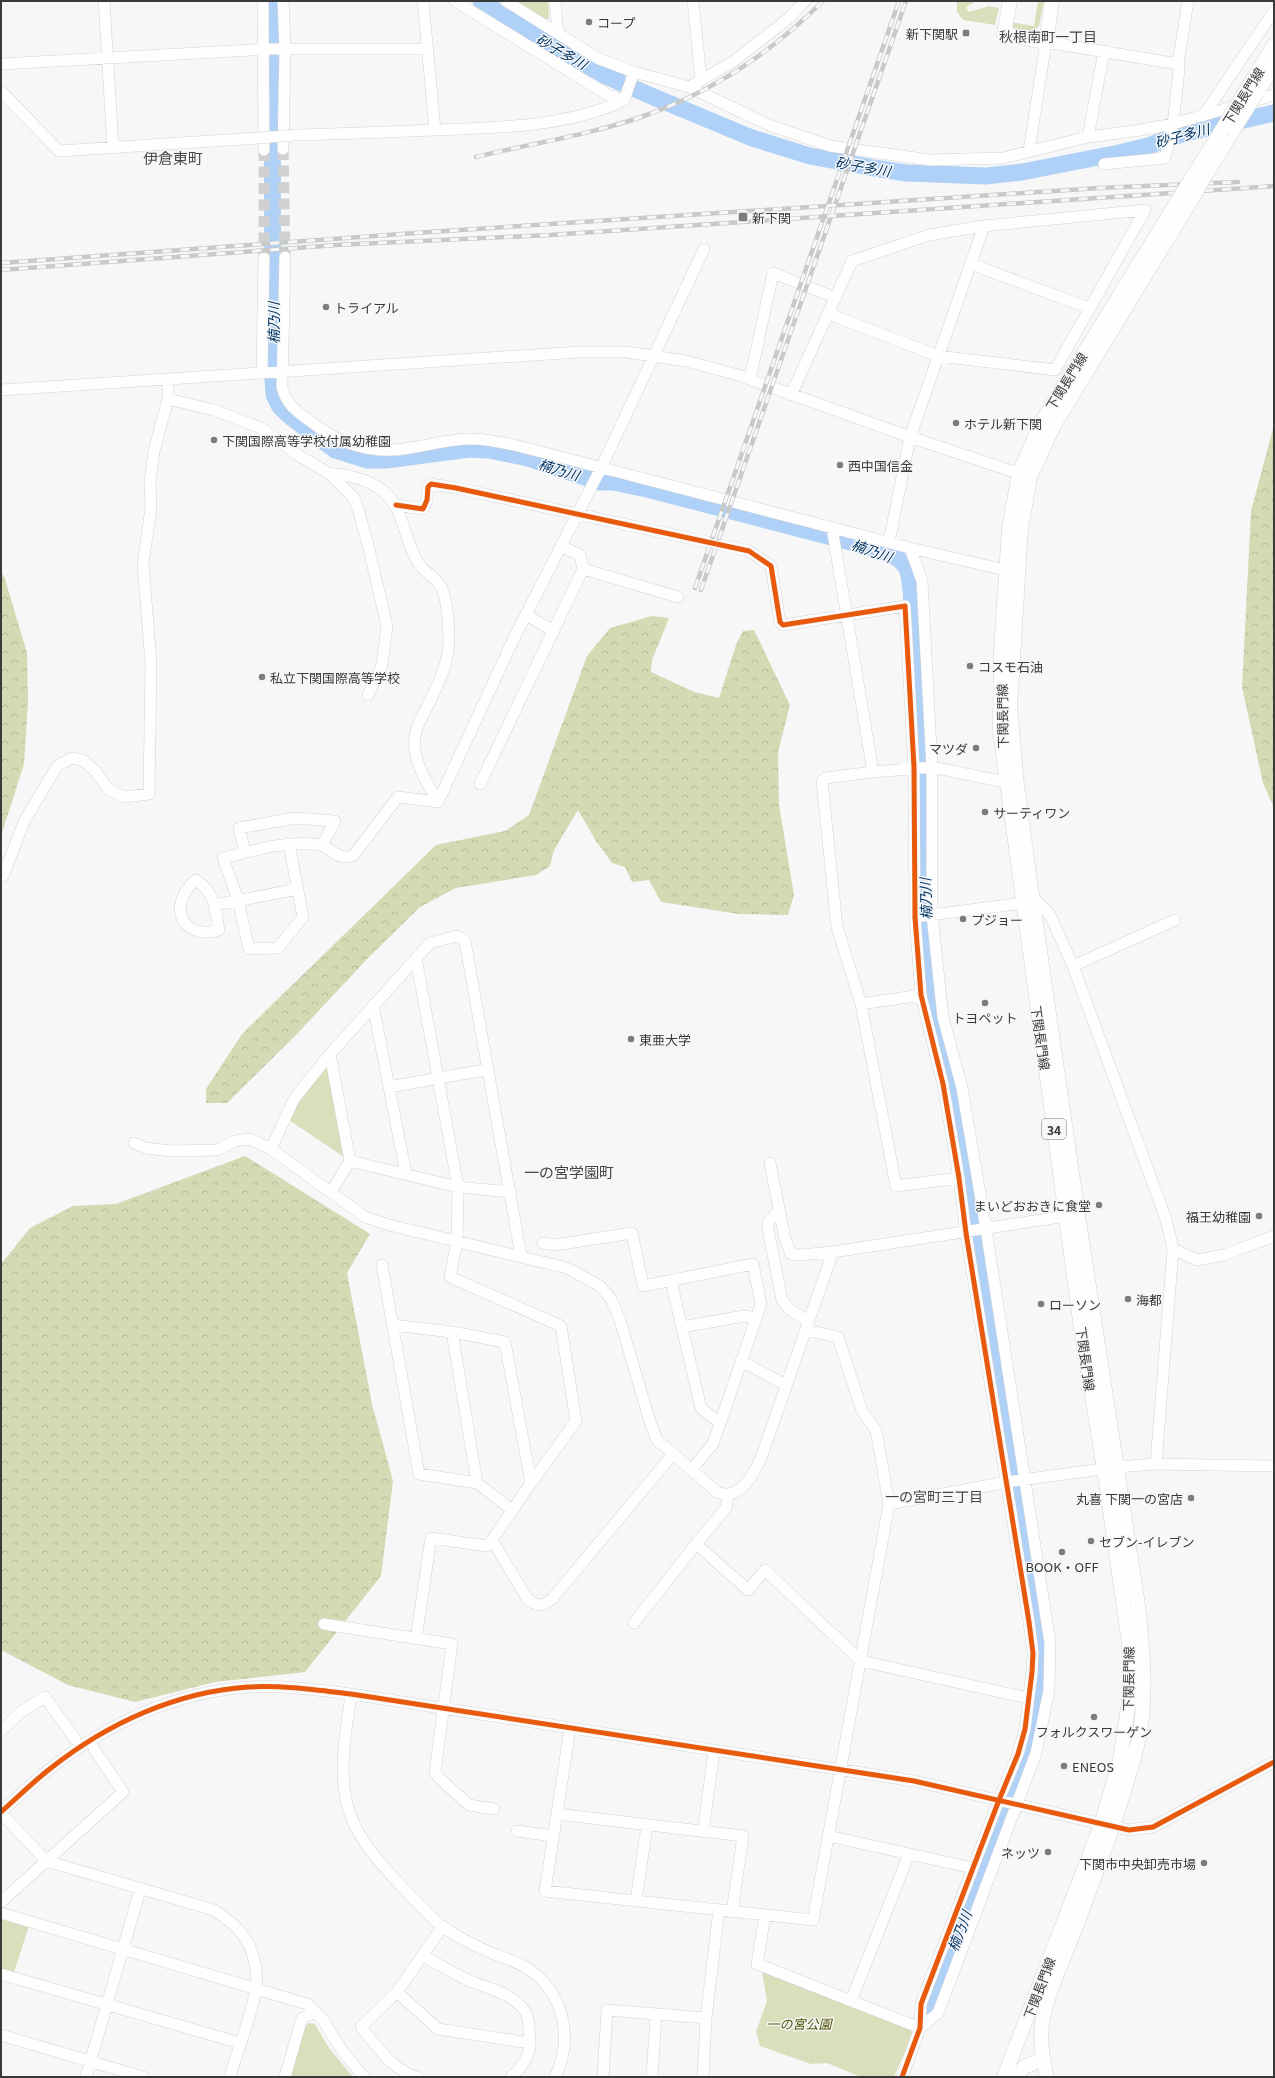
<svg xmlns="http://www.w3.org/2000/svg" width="1275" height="2078" font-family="Georgia,'Noto Sans JP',serif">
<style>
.green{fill:#dadeba}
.forest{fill:url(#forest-crowns)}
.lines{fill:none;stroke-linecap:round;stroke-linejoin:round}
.river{stroke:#b0d1f7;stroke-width:17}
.minor-tunnel{stroke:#d1d1d2;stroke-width:11;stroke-dasharray:11 5.5;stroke-linecap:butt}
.minor-casing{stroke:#d3d3d4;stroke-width:12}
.major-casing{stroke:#d3d3d4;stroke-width:15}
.minor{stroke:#fefefe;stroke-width:11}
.major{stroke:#fefefe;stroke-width:14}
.rail-casing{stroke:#c8c9c9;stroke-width:4.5}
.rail{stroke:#f6f7f9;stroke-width:3;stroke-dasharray:9;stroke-linecap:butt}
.minor-bridge-casing{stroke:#d3d3d4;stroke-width:12;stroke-linecap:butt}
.major-bridge-casing{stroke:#d3d3d4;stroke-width:15;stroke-linecap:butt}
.minor-bridge{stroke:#fefefe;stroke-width:11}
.major-bridge{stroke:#fefefe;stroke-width:14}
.cycleway-casing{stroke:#f6f7f9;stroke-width:8}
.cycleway{stroke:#e8590c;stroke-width:5}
.poi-dot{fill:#7c7c7c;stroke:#f6f7f9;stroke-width:1.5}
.labels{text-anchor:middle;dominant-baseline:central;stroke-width:3;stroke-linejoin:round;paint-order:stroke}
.shield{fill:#f6f7f9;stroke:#727373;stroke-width:1}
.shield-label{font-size:12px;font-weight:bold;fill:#393a3a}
.poi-label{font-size:13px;fill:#393a3a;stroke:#f6f7f9;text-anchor:start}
.street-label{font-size:13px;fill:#393a3a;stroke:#f6f7f9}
.park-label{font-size:13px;font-style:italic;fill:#505400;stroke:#f6f7f9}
.neighbourhood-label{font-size:14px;fill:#444546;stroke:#f6f7f9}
.water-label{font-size:14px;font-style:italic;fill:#043766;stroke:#f6f7f9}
.quarter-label{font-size:15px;fill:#444546;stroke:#f6f7f9}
</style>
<defs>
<pattern id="forest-crowns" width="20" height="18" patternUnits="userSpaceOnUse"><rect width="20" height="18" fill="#d5d9b4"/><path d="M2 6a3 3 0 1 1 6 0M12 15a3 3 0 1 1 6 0" fill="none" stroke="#b8bb9c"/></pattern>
</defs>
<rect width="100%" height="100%" fill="#f7f7f8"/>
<path class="green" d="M511,1H548L549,18L544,21Z
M957,1H976L966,7L969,12L989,6L999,8L995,25L963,20L957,12Z
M1038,1H1044L1039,26C1032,33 1019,32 1011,26L1010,22L1034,26Z
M330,1054L350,1161L286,1118Z
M1,1917L29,1926L14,1972L1,1969Z
M762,1971L911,2030L912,2034L894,2077H861L827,2063L811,2064L760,2046L756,2032L767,2001Z
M309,2023L315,2024L329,2048L353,2077H289L304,2028Z"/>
<path class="forest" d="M1274,425V808L1263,783L1242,687L1251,511Z
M1,573L4,576L27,653L28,701L24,764L1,836Z
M652,616L669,618L652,660L651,672L694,692L719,698L736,645L743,631L754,630L790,705L778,752L779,805L794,895L788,915L739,914L661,902L649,880L632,882L625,867L612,863L596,841L578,810L554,850L550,866L536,875L456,888L420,907L368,958L297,1034L227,1103H206V1089L242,1034L436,845L505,831L529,815L587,656L610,628Z
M245,1156L370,1234L347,1273L372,1404L393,1481L381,1576L305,1672L215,1682L135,1702L68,1685L1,1650V1264L30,1228L73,1206L116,1204Z"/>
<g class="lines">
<path class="river" d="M272,1L273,380L274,395L280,407L292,418L335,450L367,460H386L469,449L489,450L528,458L599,482H613L651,490L866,546C880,551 902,555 908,571C910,577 910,585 911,590L921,760L928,979L938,1036L948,1068L980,1260L1040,1642C1040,1680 1038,1715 1028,1751L930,2007
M481,1L556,49L608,77L649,95L752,138L810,156L874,168L906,173L986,176L1022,172L1119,153L1148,146L1182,134L1274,113"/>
<path class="minor-tunnel" d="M283,149L285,257
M264,150V258"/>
<g class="minor-casing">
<path id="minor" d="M104,1L113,147
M263,1L264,150
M283,1L285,49L283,149
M423,1L435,130
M455,1L608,95L624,100
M506,1L599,59L634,72L689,87L769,125L830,146L930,160L1003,158L1088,137L1141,130L1173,124L1274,95
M555,1L558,33
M693,1L701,79
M1,64L268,49H428
M689,87L734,61L789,18L805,1
M1,91L59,151L258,138
M1203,116L1274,11
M295,135C341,134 388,132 434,130C495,128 569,127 624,100L634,72
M1088,137L1104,51
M1029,151L1046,42L1178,64
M1104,164L1165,158L1173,124L1179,70L1178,64L1188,1
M285,257L282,387C286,404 296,411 310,421C339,444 373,455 410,448C430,445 450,439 471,439C488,439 505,443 522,447L910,548L1014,572
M971,264L1089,308
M262,373L264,258
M750,379L773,273L836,298
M1,390L580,352H627L653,356L686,361L738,375L910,437L1026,476
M791,395L852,261L929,235L984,226L1145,210L1055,370L938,356L829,314
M168,399L214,410L261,428L298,455L330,474L354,498L358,509L368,545L387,626L382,665L368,695
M330,474C341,473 349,476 360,479C406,494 398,526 417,561C422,571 434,576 440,585C447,595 449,626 449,638C449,664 437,687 426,709C421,718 416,727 415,737C412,760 427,783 438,802
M396,505L423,509L427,500L428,487L431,484L456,488L749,551L771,566L780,622L783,625L905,606L914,767L915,917L921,995L943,1084L959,1178L966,1233L1029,1622L1033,1653L1032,1672L1025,1729L1018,1754L999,1800L921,2004L920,2028L902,2077
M832,528L873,772L932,767L1015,784
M889,542L910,437L984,226
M910,548L922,581L932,767V915L943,1017L962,1088L986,1229L1050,1643L1049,1690L1036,1753L938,2013L920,2028
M583,569L678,597
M526,615L554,631
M873,772L826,778L822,781L837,927L861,1004L896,1186L959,1178
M480,784L583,569L580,555L561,546
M438,802L514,638L601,468L704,249
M289,844L303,917L278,948L249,949L238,900L223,858C251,851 291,839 320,845C332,848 338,861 353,856L398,797L438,802
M245,852L239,828L295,818L335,821L322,845
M3,876L24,822L57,766L72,758L83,760L96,772L108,789L124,797L149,794L151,663L143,564L151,508L150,482L154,451L168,399V379
M196,880C215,893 215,908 219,930C215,931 209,933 204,932C173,929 175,896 196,880Z
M1032,896L1050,915L1073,966L1166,1219L1173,1249L1156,1464
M215,905L298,889
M915,917L1031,902
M416,958L458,1187L457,1241L450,1277L561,1326L576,1421L531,1483L492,1540L527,1598C536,1607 542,1607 552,1599L673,1454
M1073,966L1175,920
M861,1004L921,995
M373,1005L406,1174
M330,1054L350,1161L331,1192
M389,1087L484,1070
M134,1143L146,1148L171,1151L217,1150L235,1141L250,1139L271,1149L365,1217L389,1225L567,1268L600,1286L611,1299L620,1320L650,1422L657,1440L717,1492C739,1502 753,1475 761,1458L833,1252L1073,1215
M271,1149L294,1099L330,1054L430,943L457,936L465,941L521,1256
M350,1161L458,1187L511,1192
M770,1163L785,1239L791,1254L800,1255L833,1252
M779,1211L768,1222V1229L782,1300L789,1309L808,1321
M543,1243L555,1245L632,1233L643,1286L753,1264L761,1304L713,1444L691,1470
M1173,1249L1197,1260L1224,1255L1274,1236
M382,1265L419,1474L477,1483
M671,1281L701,1408L720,1423
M393,1325L452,1332L505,1342L531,1483
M682,1327L744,1316L756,1318
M452,1332L477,1483L512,1510
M741,1361L786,1385
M889,1504L1007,1482L1116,1467L1156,1464L1274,1466
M696,1544L748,1590L765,1570L861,1661L1028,1698
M634,1623L696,1544L726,1508L728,1495
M324,1624L452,1644L435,1772L439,1778L469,1805L494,1809
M416,1639L431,1538L487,1546L492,1540
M351,1694C346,1733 337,1772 349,1811C359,1842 382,1865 404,1889C417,1902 429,1916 443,1927C459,1938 477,1947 494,1954C505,1958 517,1962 527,1968C564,1992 574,2039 555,2077
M570,1729L545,1891L813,1920L889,1504L876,1430L862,1411L838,1337L806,1330
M1,1731L21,1712L45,1697L75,1739
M1,1812C18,1797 34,1781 51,1768C108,1723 176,1692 248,1687C283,1685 317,1690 351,1694L914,1781L1129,1830L1153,1827L1274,1762
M1,1813L46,1861L214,1910C224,1917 235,1924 242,1934C253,1947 259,1972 256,1989C251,2018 238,2048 230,2077
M557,1814L743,1836L732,1912
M517,1831L553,1836
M703,1832L713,1759
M828,1836L973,1868
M636,1901L647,1826
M1,1902L123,1792L94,1749
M1,1913L307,2004L323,2020L343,2052L364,2077
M765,1915L757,1964L920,2028
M423,1956C439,1964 454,1974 470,1981C489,1989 521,1995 528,2018C529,2025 529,2033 530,2040C531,2054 522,2068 511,2077
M1,1974L240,2043
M397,1992L438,2029L530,2043
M851,2001L909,1854
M1,2035L143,2077
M86,2077L140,1890
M285,2077L302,2018L316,2012
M417,2077C392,2070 377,2046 361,2027L397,1992L443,1926
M603,2077L607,2010L706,2018
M652,2077L656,2015
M703,2077L706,2018L719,1910"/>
</g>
<g class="major-casing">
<path id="major" d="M1010,1L1004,34L1046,42L1052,1
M1258,91L1274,65
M1245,92L1274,45
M1193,176L1220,133
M1205,176L1234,129
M1004,2077L1101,1825L1120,1760L1129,1702L1130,1672L1129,1642L1104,1469L1081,1328L1000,730L1001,651L1009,529L1019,473L1041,423L1177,202
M1016,2077L1024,2067L1043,2059
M1047,2077C1042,2059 1040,2042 1042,2023C1048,1990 1064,1958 1076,1927C1098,1867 1121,1808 1137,1746C1148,1702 1143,1650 1138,1605L1078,1215L1032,896L1017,785L1010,707L1021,529L1030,477L1054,425L1190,202"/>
</g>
<use href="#minor" class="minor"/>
<use href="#major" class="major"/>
<g class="rail-casing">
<path id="rail" d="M476,157C529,144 589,135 641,117C711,93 771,53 823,1
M1,263L429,232L1099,188L1238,182
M1,270L336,245L550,235L1274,186
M695,588L899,1
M701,590L906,1"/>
</g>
<use href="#rail" class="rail"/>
<g class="minor-bridge-casing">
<path id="minor-bridge" d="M258,138L295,135"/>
</g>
<g class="major-bridge-casing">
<path id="major-bridge" d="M1234,129L1258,91
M1220,133L1245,92
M1177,202L1193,176
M1190,202L1205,176"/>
</g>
<use href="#minor-bridge" class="minor-bridge"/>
<use href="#major-bridge" class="major-bridge"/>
<g class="cycleway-casing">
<path id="cycleway" d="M396,505L423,509L427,500L428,487L431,484L456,488L749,551L771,566L780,622L783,625L905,606L914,767L915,917L921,995L943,1084L959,1178L966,1233L1029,1622L1033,1653L1032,1672L1025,1729L1018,1754L999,1800L921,2004L920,2028L902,2077
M1,1812C18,1797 34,1781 51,1768C108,1723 176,1692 248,1687C283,1685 317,1690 351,1694L914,1781L1129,1830L1153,1827L1274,1762"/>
</g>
<use href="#cycleway" class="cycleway"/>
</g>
<g class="poi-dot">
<circle cx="589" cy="22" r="4"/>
<rect x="962" y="29" width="8" height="8" rx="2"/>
<rect x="738" y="212" width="10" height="10" rx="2"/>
<circle cx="326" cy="307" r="4"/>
<circle cx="956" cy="423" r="4"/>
<circle cx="214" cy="440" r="4"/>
<circle cx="840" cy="465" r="4"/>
<circle cx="970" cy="666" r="4"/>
<circle cx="262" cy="677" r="4"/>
<circle cx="976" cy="748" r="4"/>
<circle cx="985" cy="812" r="4"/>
<circle cx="963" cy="919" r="4"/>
<circle cx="985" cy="1003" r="4"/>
<circle cx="631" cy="1039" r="4"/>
<circle cx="1099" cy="1205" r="4"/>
<circle cx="1259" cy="1216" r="4"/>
<circle cx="1128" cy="1299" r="4"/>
<circle cx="1041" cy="1304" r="4"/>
<circle cx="1191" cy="1498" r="4"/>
<circle cx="1091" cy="1541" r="4"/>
<circle cx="1062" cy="1552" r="4"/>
<circle cx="1094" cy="1717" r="4"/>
<circle cx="1064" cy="1766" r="4"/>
<circle cx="1048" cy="1852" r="4"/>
<circle cx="1204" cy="1863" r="4"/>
</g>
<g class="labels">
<rect class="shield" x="1042" y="1119" width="24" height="20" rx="3"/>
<g class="shield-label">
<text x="1054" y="1129">34</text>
</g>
<g class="poi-label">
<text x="597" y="22">コープ</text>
<text x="958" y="33" text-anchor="end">新下関駅</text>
<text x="752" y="217">新下関</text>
<text x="334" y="307">トライアル</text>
<text x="964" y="423">ホテル新下関</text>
<text x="222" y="440">下関国際高等学校付属幼稚園</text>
<text x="848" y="465">西中国信金</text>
<text x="978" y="666">コスモ石油</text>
<text x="270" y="677">私立下関国際高等学校</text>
<text x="968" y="748" text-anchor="end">マツダ</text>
<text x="993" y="812">サーティワン</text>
<text x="971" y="919">プジョー</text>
<text x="985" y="1017" text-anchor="middle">トヨペット</text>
<text x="639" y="1039">東亜大学</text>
<text x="1091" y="1205" text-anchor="end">まいどおおきに食堂</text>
<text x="1251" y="1216" text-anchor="end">福王幼稚園</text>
<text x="1136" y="1299">海都</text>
<text x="1049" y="1304">ローソン</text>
<text x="1183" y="1498" text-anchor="end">丸喜 下関一の宮店</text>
<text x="1099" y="1541">セブン-イレブン</text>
<text x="1062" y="1566" text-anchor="middle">BOOK・OFF</text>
<text x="1094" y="1731" text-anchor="middle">フォルクスワーゲン</text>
<text x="1072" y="1766">ENEOS</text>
<text x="1040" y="1852" text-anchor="end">ネッツ</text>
<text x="1196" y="1863" text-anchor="end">下関市中央卸売市場</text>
</g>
<g class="street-label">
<text transform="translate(1243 96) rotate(-58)">下関長門線</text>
<text transform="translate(1066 381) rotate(-58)">下関長門線</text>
<text transform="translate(1002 716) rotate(-91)">下関長門線</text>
<text transform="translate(1041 1038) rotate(82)">下関長門線</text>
<text transform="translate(1086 1359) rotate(82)">下関長門線</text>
<text transform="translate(1128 1679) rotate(-89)">下関長門線</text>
<text transform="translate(1039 1988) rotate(-69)">下関長門線</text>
</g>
<g class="park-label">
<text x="799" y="2023">一の宮公園</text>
</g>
<g class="neighbourhood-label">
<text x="1048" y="36">秋根南町一丁目</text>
<text x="934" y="1496">一の宮町三丁目</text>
</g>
<g class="water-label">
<text transform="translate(562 51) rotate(30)">砂子多川</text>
<text transform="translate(1182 135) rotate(-15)">砂子多川</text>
<text transform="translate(863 166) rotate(10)">砂子多川</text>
<text transform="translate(273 323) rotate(-90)">楠乃川</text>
<text transform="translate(559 469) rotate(17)">楠乃川</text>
<text transform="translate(872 550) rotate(19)">楠乃川</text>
<text transform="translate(925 899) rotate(-92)">楠乃川</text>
<text transform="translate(959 1931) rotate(-69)">楠乃川</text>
</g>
<g class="quarter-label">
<text x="173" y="157">伊倉東町</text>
<text x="569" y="1171">一の宮学園町</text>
</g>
</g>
<rect width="1275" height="2078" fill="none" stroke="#393a3a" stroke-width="4"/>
</svg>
